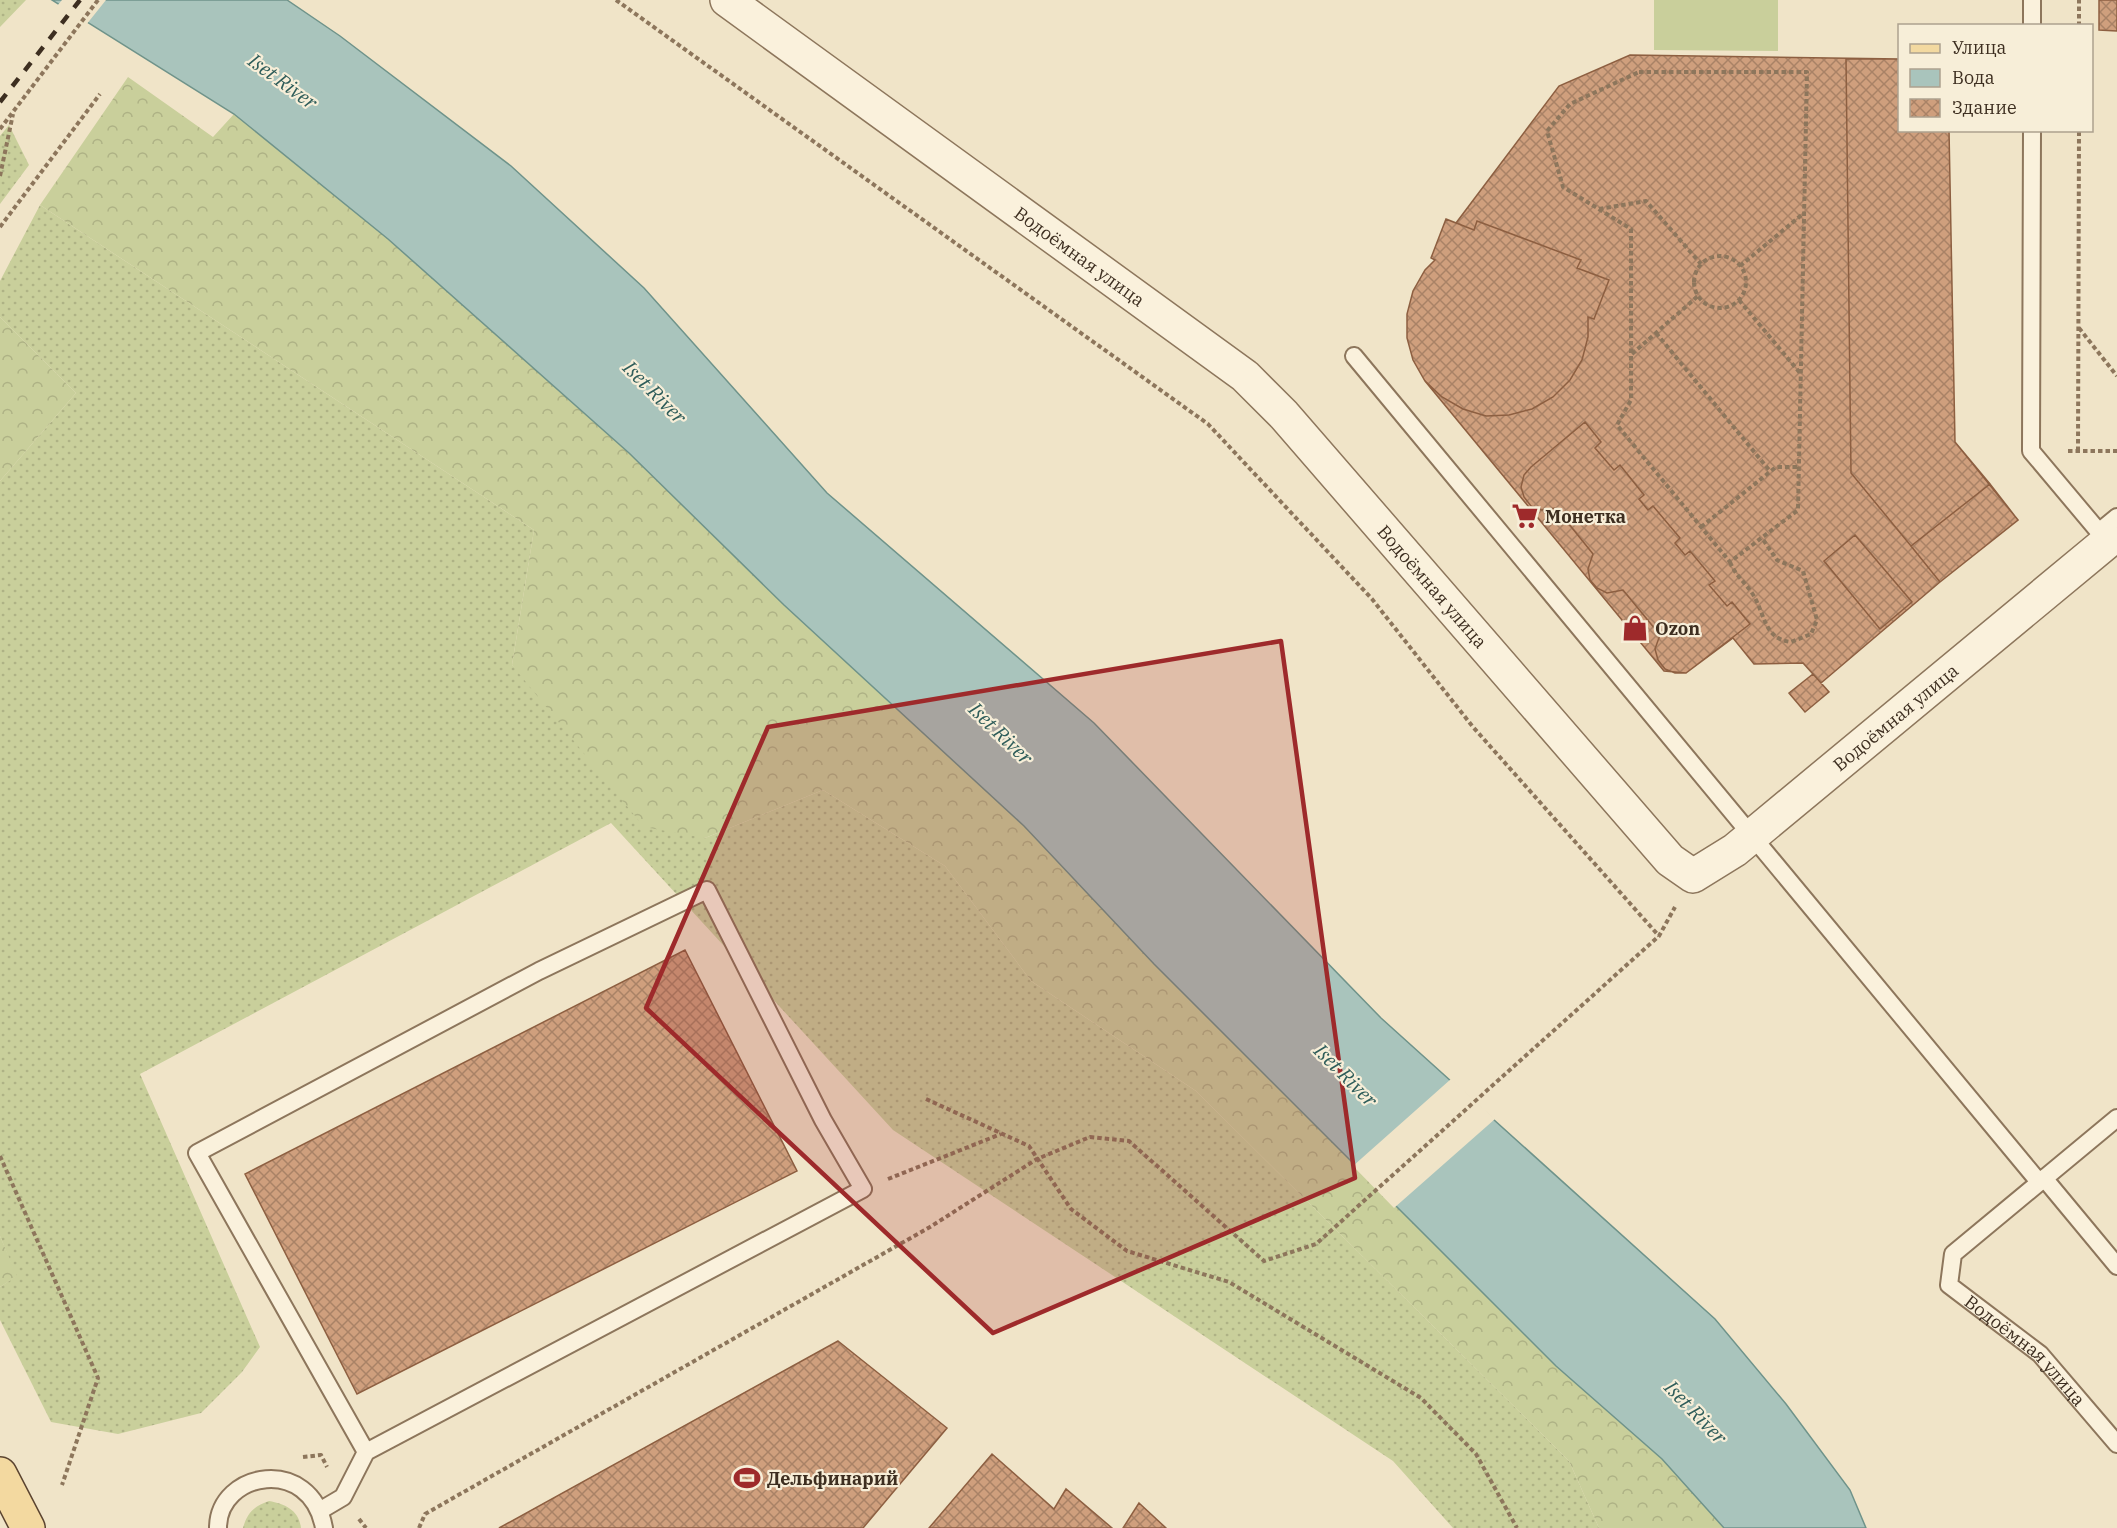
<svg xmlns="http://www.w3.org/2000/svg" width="2117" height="1528" font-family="'IBM Plex Serif',serif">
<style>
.grass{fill:url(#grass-dots)}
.forest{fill:url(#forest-crowns)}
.garden{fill:#c9cf9b}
.water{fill:#a9c4bc;stroke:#6f938a;stroke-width:1.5}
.pier{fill:#f0e4c8}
.building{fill:url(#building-cross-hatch);stroke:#8d5f41;stroke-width:1.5}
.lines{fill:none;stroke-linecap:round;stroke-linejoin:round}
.service-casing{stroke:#8d765c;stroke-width:20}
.minor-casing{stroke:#8d765c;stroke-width:36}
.primary-casing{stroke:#5b4430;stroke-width:36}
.path{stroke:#8d765c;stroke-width:4;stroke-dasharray:4.5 3;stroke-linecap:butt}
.service{stroke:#faf1dc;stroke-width:16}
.minor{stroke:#faf1dc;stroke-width:33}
.primary{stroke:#f3d9a0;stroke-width:33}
.rail{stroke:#3d2e20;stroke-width:4.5;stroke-dasharray:10 10;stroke-linecap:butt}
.marked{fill:#9e2a2b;fill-opacity:0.2;stroke:#9e2a2b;stroke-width:4.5;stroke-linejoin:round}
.labels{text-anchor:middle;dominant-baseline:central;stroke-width:4.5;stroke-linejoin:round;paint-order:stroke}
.street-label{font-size:18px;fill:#3d2e20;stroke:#f7eed8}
.poi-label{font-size:18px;font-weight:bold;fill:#3d2e20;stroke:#f7eed8;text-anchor:start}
.water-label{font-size:20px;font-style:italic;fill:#2f5d5a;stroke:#f7eed8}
</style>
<defs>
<pattern id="grass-dots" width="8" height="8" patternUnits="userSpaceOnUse" patternTransform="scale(1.5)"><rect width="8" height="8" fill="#c9cf9b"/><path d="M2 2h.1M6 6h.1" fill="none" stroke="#aeb285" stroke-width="1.8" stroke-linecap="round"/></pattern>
<pattern id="forest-crowns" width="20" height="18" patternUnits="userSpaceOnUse" patternTransform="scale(1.5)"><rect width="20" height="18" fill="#c9cf9b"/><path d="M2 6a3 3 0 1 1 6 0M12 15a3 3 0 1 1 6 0" fill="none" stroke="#aeb285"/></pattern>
<pattern id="building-cross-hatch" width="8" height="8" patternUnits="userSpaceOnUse" patternTransform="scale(1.5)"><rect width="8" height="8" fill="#cf9f7d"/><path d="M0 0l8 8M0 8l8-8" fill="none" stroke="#a98266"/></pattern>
</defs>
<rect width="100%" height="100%" fill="#f0e4c8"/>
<path class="grass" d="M0,0H26L0,27Z
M9,125L29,165L0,204V136Z
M40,205L534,530L512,665L705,838L823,790L945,866L1031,981L1196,1091L1569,1461L1599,1528H1453L1393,1461L893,1130L611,823L140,1074L260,1347L242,1372L201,1413L118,1434L51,1422L0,1320V1287L16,1276L0,1236V481L76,393L0,317V281Z
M269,1501C285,1504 299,1510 301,1528H243C247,1513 254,1506 269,1501Z"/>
<path class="forest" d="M128,77L213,137L234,114L388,239L629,453L784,605L1024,826L1154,964L1556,1366L1662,1459L1724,1528H1599L1569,1461L1196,1091L1031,981L945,866L823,790L705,838L644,827L512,665L534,530L40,205Z
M0,317L76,393L0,481Z
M0,1236L17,1276L0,1287Z"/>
<path class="garden" d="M1654,0H1778V51L1654,50Z"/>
<path class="water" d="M52,0H287L340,36L511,166L644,288L827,493L1094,723L1381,1018L1715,1319L1786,1404L1850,1490L1866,1528H1724L1662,1459L1556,1366L1154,964L1024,826L784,605L629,453L388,239L234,114Z"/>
<path class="pier" d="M62,0H106L86,25L57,6Z
M1451,1079L1495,1119L1394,1208L1353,1166Z"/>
<path class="building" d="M2099,0H2117V31L2099,30Z
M1630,55L1900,59V130H1949L1955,442L2018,520L1940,582L1821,683L1803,663L1754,664L1733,638L1686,673L1664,671L1425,381L1413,360L1407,338V314L1413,291L1425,270L1435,260L1431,258L1446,219L1456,223L1559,86Z
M1846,59H1900V130H1949L1955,442L1990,484L1911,546L1851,473Z
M1446,219L1474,230L1477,221L1581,260L1577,268L1609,280L1594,319L1588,317V337L1582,360L1570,380L1553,397L1532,409L1509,415L1486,416L1463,409L1442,397L1425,381L1413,360L1407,338V314L1413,291L1425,270L1435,260L1431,258Z
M1585,422L1601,442L1595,448L1614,470L1620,465L1644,495L1639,499L1648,510L1653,506L1680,538L1675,543L1685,555L1690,551L1715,581L1709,585L1727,606L1732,602L1750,624L1686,673H1675L1665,669L1658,660L1655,649L1660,635L1623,590L1607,593L1597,588L1590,580L1588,569L1593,554L1556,508L1541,510L1531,506L1524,497L1521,487L1524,475L1531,467Z
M1990,484L2018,520L1940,582L1911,546Z
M1855,535L1912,602L1880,629L1824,561Z
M1813,674L1829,692L1805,712L1789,693Z
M685,950L797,1171L357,1394L245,1174Z
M838,1341L947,1428L863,1528H499Z
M992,1454L1054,1509L1066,1489L1112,1528H929Z
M1139,1503L1166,1528H1123Z"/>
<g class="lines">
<g class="service-casing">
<g id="service">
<path d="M2032,26V0"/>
<path d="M2032,130L2031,451L2110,545"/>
<path d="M1354,356L2039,1182"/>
<path d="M2100,531L2117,517"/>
<path id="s1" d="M2117,1118L1953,1254L1949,1285L2040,1354L2117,1444"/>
<path d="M2044,1178L2117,1266"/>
<path d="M321,1510L343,1497L366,1452L863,1189L823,1120L707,890L539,971L197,1153L366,1452"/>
<path d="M218,1528C218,1471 311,1455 324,1528"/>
</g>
</g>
<g class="minor-casing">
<g id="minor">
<path id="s2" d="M727,0L1245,376L1284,415L1670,860L1693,876L1735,850L2108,541"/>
</g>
</g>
<g class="primary-casing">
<path id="primary" d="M0,1474L28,1528"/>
</g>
<path class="path" d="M616,0L1208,424L1372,599L1473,727L1659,936
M2079,26V0
M1639,72H1807L1798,510L1730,562L1617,425L1631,400V229L1563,187L1547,131L1570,104Z
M0,129L98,0
M0,176L13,114
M1599,209L1646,201L1701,264
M0,227L100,94
M1694 282a26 26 0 1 1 52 0a26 26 0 1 1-52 0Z
M1740,266L1804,213
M1739,300L1800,373
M2079,328L2117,376
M1656,333L1770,471
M1632,354L1698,296
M2068,451H2117
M2078,451L2079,130
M1701,527L1776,467H1799
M1730,562C1735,575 1744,581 1752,593C1765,612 1763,639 1791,642L1811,634L1817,620L1803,571L1777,560L1762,538
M926,1099L1029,1146L1071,1209L1127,1251L1229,1282L1421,1398L1476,1454L1517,1528
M0,1156L98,1378L62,1485
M888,1179L1001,1134
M303,1457L321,1455L327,1467
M359,1519L366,1528
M419,1528L425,1514L930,1227L1037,1159L1090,1137L1129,1141L1264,1261L1316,1244L1659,936L1675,907"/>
<use href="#service" class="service"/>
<use href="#minor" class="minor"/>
<use href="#primary" class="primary"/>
<path class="rail" d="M0,102L80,0"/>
</g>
<path class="marked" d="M1281,641L1355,1178L993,1333L646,1008L768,727Z"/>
<defs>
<g id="supermarket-bare" transform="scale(2.07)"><path d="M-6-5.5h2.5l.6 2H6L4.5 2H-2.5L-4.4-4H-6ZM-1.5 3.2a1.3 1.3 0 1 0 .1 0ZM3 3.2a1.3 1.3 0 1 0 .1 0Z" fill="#9e2a2b" stroke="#f7eed8" stroke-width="2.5" paint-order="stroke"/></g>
<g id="shop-bare" transform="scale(2.07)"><path d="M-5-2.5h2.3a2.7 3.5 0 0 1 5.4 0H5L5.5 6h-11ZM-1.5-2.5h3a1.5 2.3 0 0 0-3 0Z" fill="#9e2a2b" stroke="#f7eed8" stroke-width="2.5" paint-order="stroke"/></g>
<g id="stadium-bare" transform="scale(2.07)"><path d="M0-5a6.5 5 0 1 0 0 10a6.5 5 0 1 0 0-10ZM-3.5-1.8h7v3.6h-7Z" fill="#9e2a2b" stroke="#f7eed8" stroke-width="2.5" paint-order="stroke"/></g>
</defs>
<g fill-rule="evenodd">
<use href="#supermarket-bare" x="1525" y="516"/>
<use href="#shop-bare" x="1635" y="628"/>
<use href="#stadium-bare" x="747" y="1478"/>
</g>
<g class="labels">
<g class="street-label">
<text stroke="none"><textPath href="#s2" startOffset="436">Водоёмная улица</textPath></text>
<text stroke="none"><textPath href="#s2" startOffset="922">Водоёмная улица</textPath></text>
<text stroke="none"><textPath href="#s2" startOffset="1570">Водоёмная улица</textPath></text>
<text stroke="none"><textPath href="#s1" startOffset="345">Водоёмная улица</textPath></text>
</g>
<g class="poi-label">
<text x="1545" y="516">Монетка</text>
<text x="1655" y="628">Ozon</text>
<text x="767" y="1478">Дельфинарий</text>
</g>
<g class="water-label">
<text transform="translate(283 81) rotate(36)">Iset River</text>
<text transform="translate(655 392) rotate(45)">Iset River</text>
<text transform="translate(1001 733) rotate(44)">Iset River</text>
<text transform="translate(1346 1075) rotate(45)">Iset River</text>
<text transform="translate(1696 1412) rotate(46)">Iset River</text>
</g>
</g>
<rect x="1898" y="24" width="195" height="108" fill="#f7eed8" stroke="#ada18e" stroke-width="1.5"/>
<rect x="1910" y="44" width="30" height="9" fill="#f3d9a0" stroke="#ada18e" stroke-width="1.5"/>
<text x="1952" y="54" font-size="18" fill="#3d2e20">Улица</text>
<rect x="1910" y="69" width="30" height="18" fill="#a9c4bc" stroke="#ada18e" stroke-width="1.5"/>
<text x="1952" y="84" font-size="18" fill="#3d2e20">Вода</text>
<rect x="1910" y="99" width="30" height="18" fill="url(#building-cross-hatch)" stroke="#ada18e" stroke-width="1.5"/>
<text x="1952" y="114" font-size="18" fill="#3d2e20">Здание</text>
</svg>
